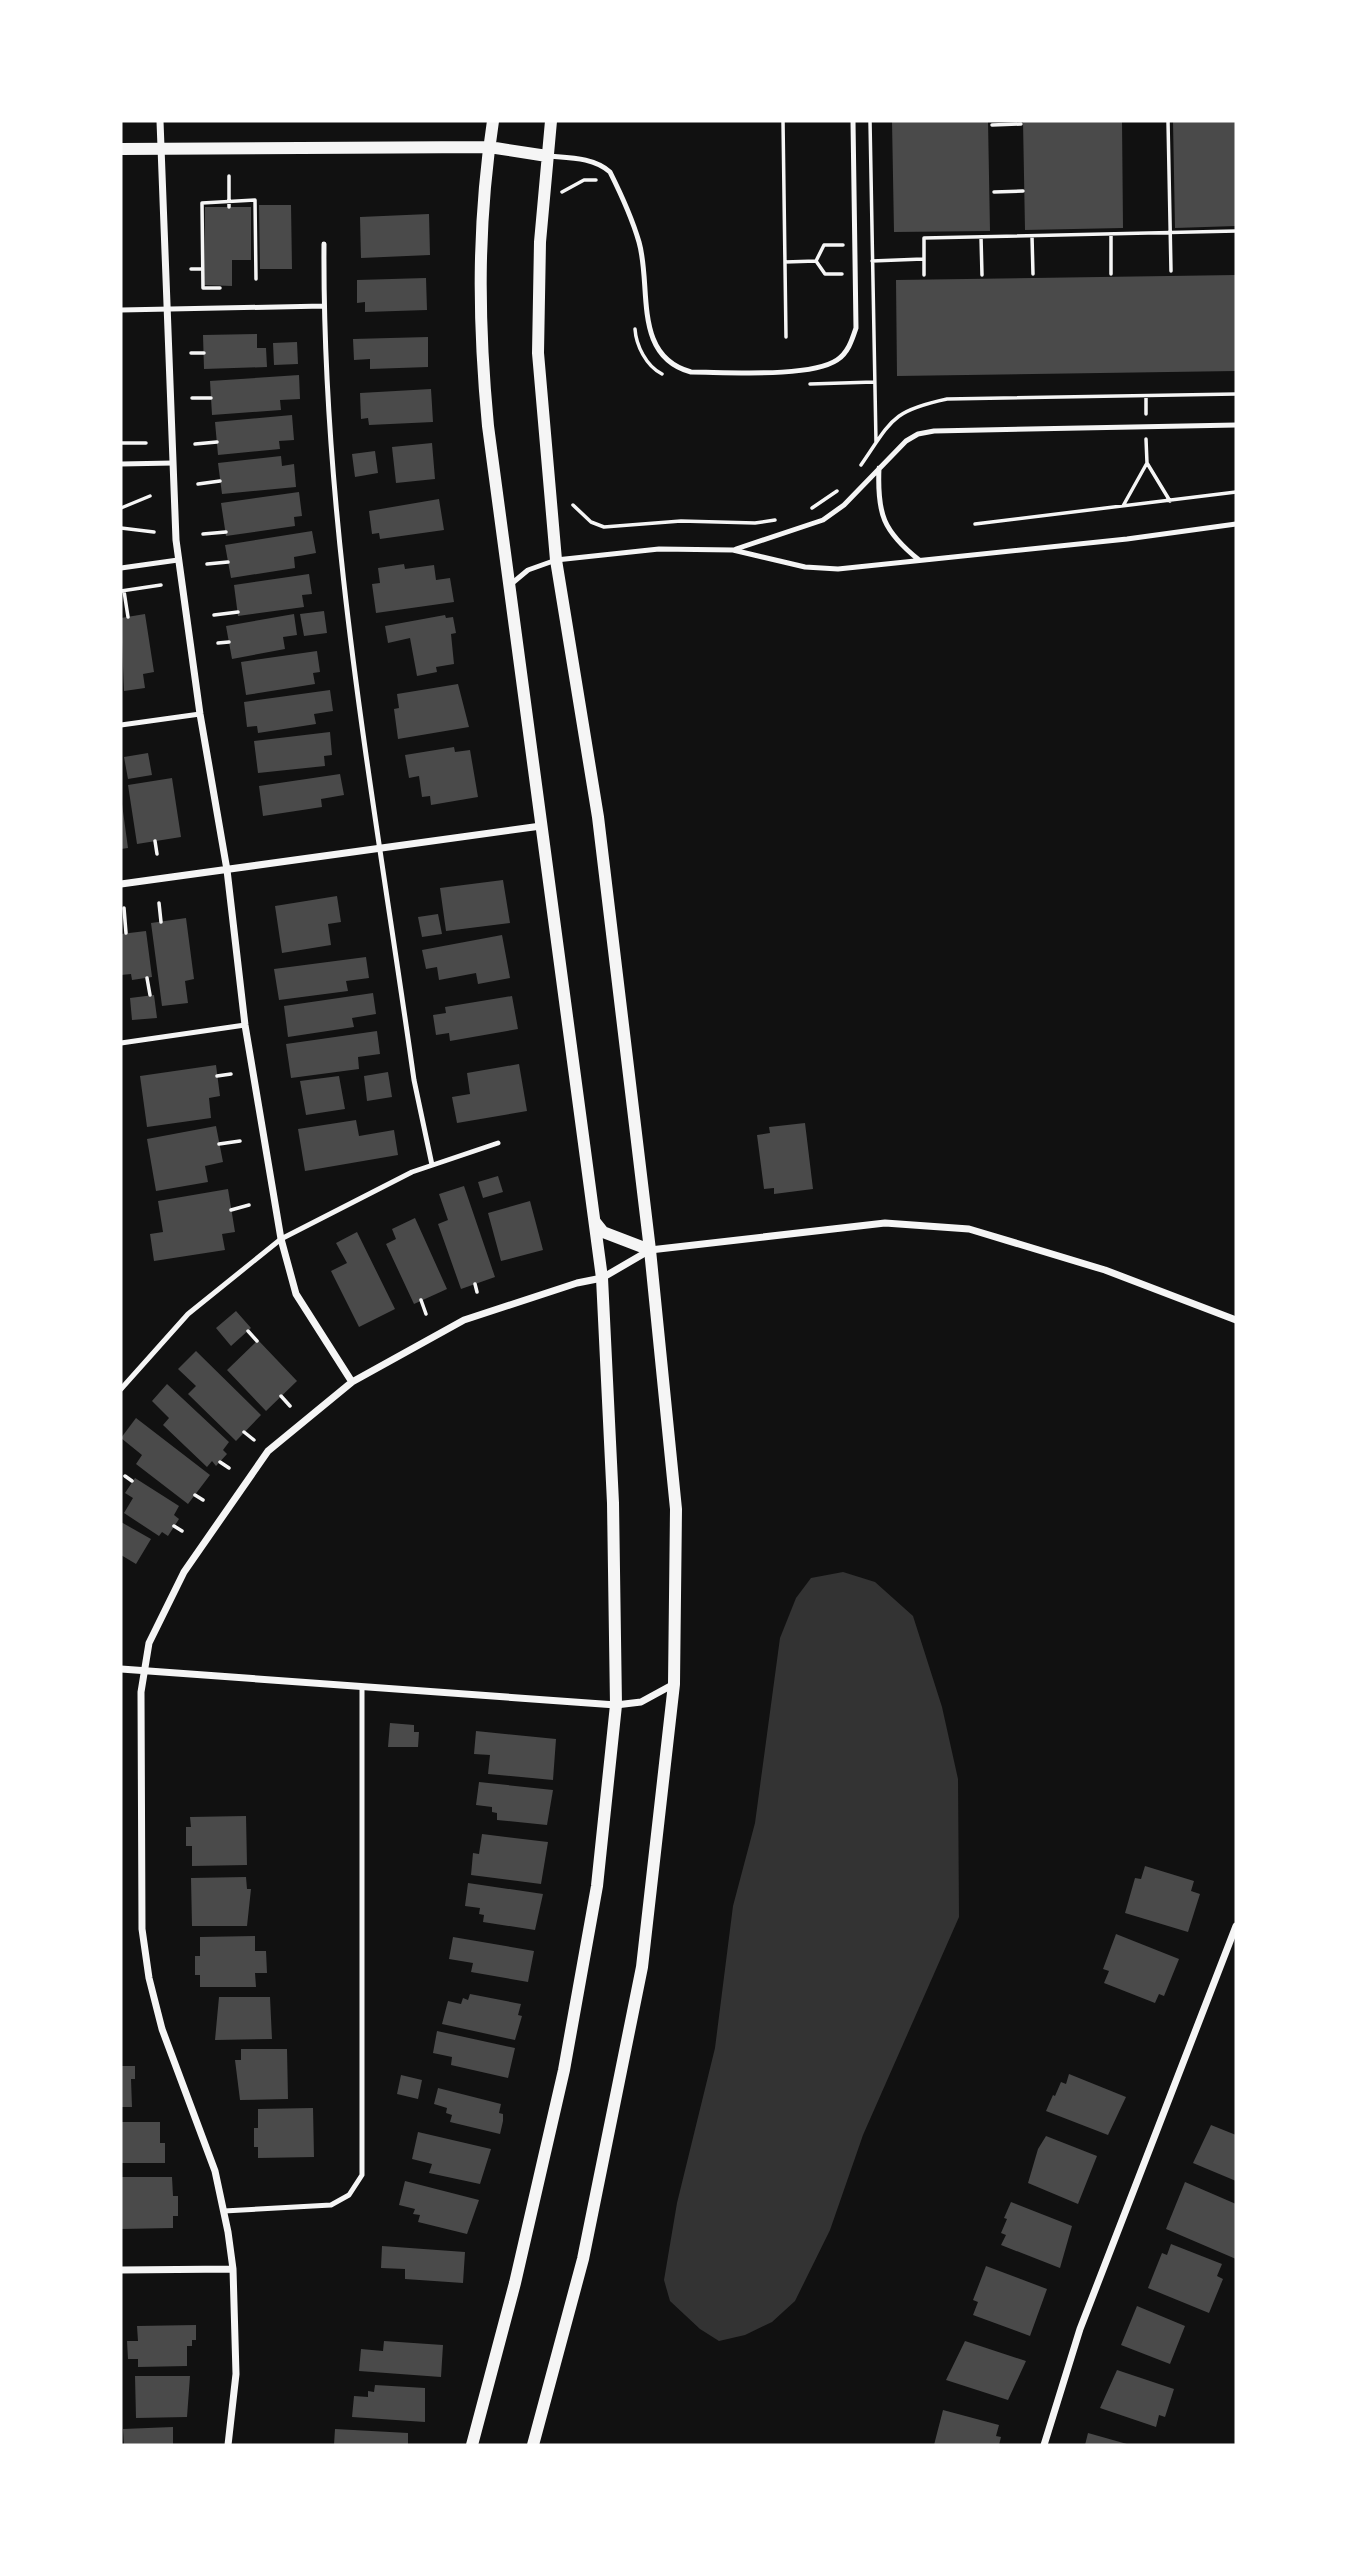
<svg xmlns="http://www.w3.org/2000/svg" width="1357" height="2566" font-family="'Public Sans',sans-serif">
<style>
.water{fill:#333}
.building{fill:#4a4a4a}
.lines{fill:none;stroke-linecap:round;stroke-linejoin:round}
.path{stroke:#f5f5f5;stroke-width:3.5}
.service{stroke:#f5f5f5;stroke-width:5}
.minor{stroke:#f5f5f5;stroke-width:7}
.tertiary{stroke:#f5f5f5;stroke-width:12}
</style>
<rect width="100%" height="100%" fill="#111"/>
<path class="water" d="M843,1572L875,1582L913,1616L942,1707L958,1779L959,1917L863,2135L830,2230L795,2301L772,2322L745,2335L719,2341L700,2329L670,2301L664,2280L677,2203L715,2048L733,1906L755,1823L780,1638L796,1598L811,1578Z"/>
<path class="building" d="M892,121H988L990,231L894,232Z
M1023,121H1122L1123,228L1025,230Z
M1173,121H1236V226L1175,228Z
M259,205H291L292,269H260Z
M205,207H251V260H232V286L204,285Z
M429,214L430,255L361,258L360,217Z
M1236,275V371L897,376L896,280Z
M426,278L427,310L365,312V302L357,303V280Z
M257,334V348H266L267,367L204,369L203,335Z
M428,337V367L370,369V359L354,360L353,339Z
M297,342L298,364L274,365L273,343Z
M299,375L300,399L280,400L281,410L212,415L210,381Z
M431,389L433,422L369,425L368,418L361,419L360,393Z
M292,415L294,440L279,441L280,449L218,455L215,422Z
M432,443L435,479L396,483L392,447Z
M375,451L378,473L355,477L352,454Z
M281,456L282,466L294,464L296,487L222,494L218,463Z
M299,492L302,516L294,517L295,526L226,536L221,503Z
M439,499L444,530L380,539L379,533L372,534L369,511Z
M312,531L316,553L294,557L295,568L231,578L225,545Z
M404,564L405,569L434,565L436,580L450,578L454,602L376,613L372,584L380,583L378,568Z
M309,574L312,594L302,595L304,607L238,616L234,585Z
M324,611L327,633L304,636L300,614Z
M145,614L154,672L143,674L145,688L124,691L121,618Z
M294,614L297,635L283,637L285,649L232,659L226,626Z
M445,615L446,618L453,617L456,633L451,634L454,664L436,667L437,672L417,676L410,638L388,643L385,626Z
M317,651L320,672L313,673L315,684L246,695L241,662Z
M458,684L469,727L398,739L394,709L399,708L397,694Z
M330,690L333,711L314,714L316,724L258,733L257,726L247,727L244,702Z
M330,732L332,755L324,756L325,766L258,773L254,741Z
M454,747L455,752L470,750L478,797L431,805L430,796L422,797L419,776L409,778L405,755Z
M148,753L152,775L128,779L124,757Z
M340,774L344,795L321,799L322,807L263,816L259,786Z
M172,778L181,837L137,844L128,785Z
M122,804L128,848L121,849V805Z
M503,880L510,923L446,931L440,888Z
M337,896L341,922L328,924L331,945L282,953L275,906Z
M438,914L442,934L422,937L418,917Z
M186,918L194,979L185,981L188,1003L162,1006L151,923Z
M146,931L152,977L132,980L131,974L121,975V934Z
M502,935L510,978L478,984L476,973L439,980L437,967L426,969L422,950Z
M366,957L369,978L346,981L348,991L279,1000L274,969Z
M373,993L376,1014L352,1018L354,1027L288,1037L284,1006Z
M154,995L157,1018L132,1020L130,998Z
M512,996L518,1029L450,1041L449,1033L436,1035L433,1015L446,1013L445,1007Z
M377,1031L380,1054L358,1057L359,1069L291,1078L286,1044Z
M519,1064L527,1111L457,1123L452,1097L470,1094L467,1073Z
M216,1065L220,1096L209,1098L211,1118L147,1127L140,1076Z
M388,1072L392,1097L367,1101L364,1076Z
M339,1076L345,1109L306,1115L300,1081Z
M356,1120L359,1136L394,1130L398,1155L305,1171L298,1129Z
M805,1123L813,1189L774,1194V1188L764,1189L757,1135L770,1133L769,1127Z
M216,1126L223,1162L205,1166L208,1182L156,1191L147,1139Z
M498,1176L503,1192L483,1198L478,1182Z
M464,1186L495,1277L461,1289L438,1224L448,1220L439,1194Z
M228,1189L235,1232L222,1234L225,1250L154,1261L150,1234L163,1232L158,1201Z
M530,1201L543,1250L501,1261L488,1213Z
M415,1218L447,1289L414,1304L386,1244L396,1239L392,1229Z
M357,1232L395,1309L359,1327L331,1271L347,1263L336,1243Z
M236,1311L251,1328L231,1346L216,1328Z
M258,1340L297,1381L266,1411L227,1370Z
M196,1351L261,1415L236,1441L188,1394L196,1386L178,1369Z
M167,1384L229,1442L223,1450L227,1454L216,1466L212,1461L207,1467L163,1425L169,1418L152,1401Z
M136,1418L210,1475L188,1504L136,1464L142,1455L121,1438Z
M135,1478L179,1506L174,1515L179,1519L168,1536L162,1532L159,1536L124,1513L133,1498L125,1493Z
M121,1522L151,1539L136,1564L121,1555Z
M390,1723L414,1725V1732H419L418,1747H388Z
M476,1731L556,1739L553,1780L488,1774L490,1755L474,1754Z
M479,1782L553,1790L547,1825L497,1820V1813L492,1812V1807L476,1805Z
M246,1816L247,1865L192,1866V1846H186V1827H191L190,1817Z
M482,1834L548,1842L541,1884L471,1875L473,1853L479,1854Z
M1145,1866L1194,1881L1191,1891L1200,1894L1188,1932L1125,1913L1135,1878L1141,1879Z
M246,1877L247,1889H251L247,1926H192L191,1878Z
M468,1883L543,1894L535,1930L483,1922L484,1915L479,1914L480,1908L465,1906Z
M1116,1934L1179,1959L1164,1996L1159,1994L1155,2003L1104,1983L1109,1971L1103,1969Z
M255,1936V1951H266L267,1973H255L256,1987H200V1975H195V1956H200V1937Z
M453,1937L534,1951L528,1982L471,1972L473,1963L449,1959Z
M470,1994L521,2004L518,2015L522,2016L515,2040L442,2024L448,2001L461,2004L463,1998L468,2000Z
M219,1997H270L272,2039L215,2040Z
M437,2031L515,2048L508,2078L451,2065L452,2057L433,2053Z
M241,2049H287L288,2099L240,2100L235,2060H241Z
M121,2066H135V2079H131L132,2107H121Z
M1069,2074L1126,2097L1108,2135L1046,2111L1053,2095L1055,2096L1061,2082L1066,2084Z
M401,2075L422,2080L418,2099L397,2094Z
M438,2088L501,2104L499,2113L503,2114V2121L500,2134L450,2122L452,2115L446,2113L447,2108L434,2104Z
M313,2108L314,2157L258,2158V2147H254V2128H258V2109Z
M121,2122H160V2143H165V2163H121Z
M1211,2125L1236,2135V2181L1193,2163Z
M418,2132L491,2149L480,2184L429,2173L432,2164L412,2159Z
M1046,2136L1097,2156L1078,2204L1028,2183L1038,2149Z
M121,2177H172L173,2196H178V2216H173V2228L121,2229Z
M405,2181L479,2200L467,2234L418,2222L420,2215L413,2214L415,2209L399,2205Z
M1185,2182L1236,2204V2259L1166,2229Z
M1011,2202L1072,2226L1060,2268L1001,2245L1006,2235L1001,2233L1007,2219L1004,2218Z
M1171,2244L1222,2264L1217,2276L1223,2279L1209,2313L1148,2288L1162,2253L1167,2255Z
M382,2246L465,2252L463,2283L405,2279V2269L381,2268Z
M986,2266L1047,2289L1030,2336L973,2315L978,2302L973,2300Z
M1137,2306L1185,2326L1170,2364L1121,2345Z
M196,2325V2340H192V2346H187V2366L138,2367V2359H128L127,2341H138L137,2326Z
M384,2341L443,2345L441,2377L359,2371L361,2349L383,2351Z
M965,2341L1026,2361L1008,2400L946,2380Z
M1117,2370L1174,2389L1165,2417L1159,2415L1156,2427L1100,2408Z
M135,2376H190L187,2417L136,2418Z
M375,2385L425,2388V2422L352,2417L354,2396L368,2397V2391L374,2392Z
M943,2410L999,2425L996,2436L1001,2437L999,2445H934Z
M173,2427V2445H124L123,2429Z
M335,2429L408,2433V2445H334Z
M1088,2433L1127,2444L1126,2445H1085Z"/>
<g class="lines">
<path class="path" d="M783,121L786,337
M870,121L876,442
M1168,121L1171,271
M992,125L1021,124
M562,192L584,180H596
M994,192L1023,191
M229,207V176
M1032,236L1033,274
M981,237L982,275
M816,261L824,245H843
M816,261L825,274H842
M872,261L923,259
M785,262L816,261
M191,269H202
M1111,274V234
M924,275V238L1236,231
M220,288H203L202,203L255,200L256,279
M635,329C636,345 646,366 662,374
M191,353H204
M810,384L874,382
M192,398H211
M1146,414V396
M1146,439L1147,463L1170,501
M121,443H146
M195,444L217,442
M861,465C892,420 891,411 947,399L1236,394
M198,484L220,481
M573,505L591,522L604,527L681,521L755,523L775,520
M1123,506L1147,463
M121,508L150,496
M812,508L837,491
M975,524L1236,492
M121,528L154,532
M203,534L226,532
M207,564L228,562
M121,591L161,585
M124,591L128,617
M214,615L238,612
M218,643L229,642
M155,841L157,854
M159,903L161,922
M124,908L126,933
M147,978L150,995
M217,1076L231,1074
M219,1144L240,1141
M231,1210L249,1205
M475,1284L477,1292
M421,1300L426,1314
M248,1331L257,1341
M281,1396L290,1406
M244,1432L254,1440
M220,1462L229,1468
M125,1476L132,1481
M195,1495L203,1500
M174,1526L182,1531"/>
<path class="service" d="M547,156C569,158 593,157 610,172C621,194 632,218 639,242C652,287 632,356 691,372C726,372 810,378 837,360C848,353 852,340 856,328L853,121
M324,244C322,525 375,803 414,1080L432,1165
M121,310L324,306
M121,464L173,463
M879,468C877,514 883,531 919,560
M736,549L823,520L844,505L906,441L918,434L934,431L1236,425
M121,568L178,560
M510,585L528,570L556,560L659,549L733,550L805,567L838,569L1127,539L1236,524
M121,725L200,714
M121,1043L245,1025
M121,1389L188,1314L281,1239L412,1172L498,1143
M224,2211L331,2205L349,2195L362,2175V1687"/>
<path class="minor" d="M160,121L176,540L200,714L227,870L245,1025L281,1239L296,1294L352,1382
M121,884L541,826
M121,1669L616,1705L641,1702L674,1684
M121,2270L233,2269
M228,2445L236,2374L233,2269L228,2232L215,2171L162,2029L149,1978L142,1929L141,1692L149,1643L184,1572L268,1451L352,1382L464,1320L577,1283L602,1278L650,1250L885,1223L969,1229L1105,1270L1236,1320
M1044,2445L1080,2329L1236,1926"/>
<path class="tertiary" d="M121,149L489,147L547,156
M595,1222L603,1232L650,1250
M472,2445L515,2283L564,2070L597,1886L616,1705L613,1503L602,1278L488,426C478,321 477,225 493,121
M533,2445L583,2259L642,1967L674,1684L676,1509L650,1250L598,817L556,560L538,353L540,242L551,121"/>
</g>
<rect width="1357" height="2566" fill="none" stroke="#ffffff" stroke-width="245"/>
</svg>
